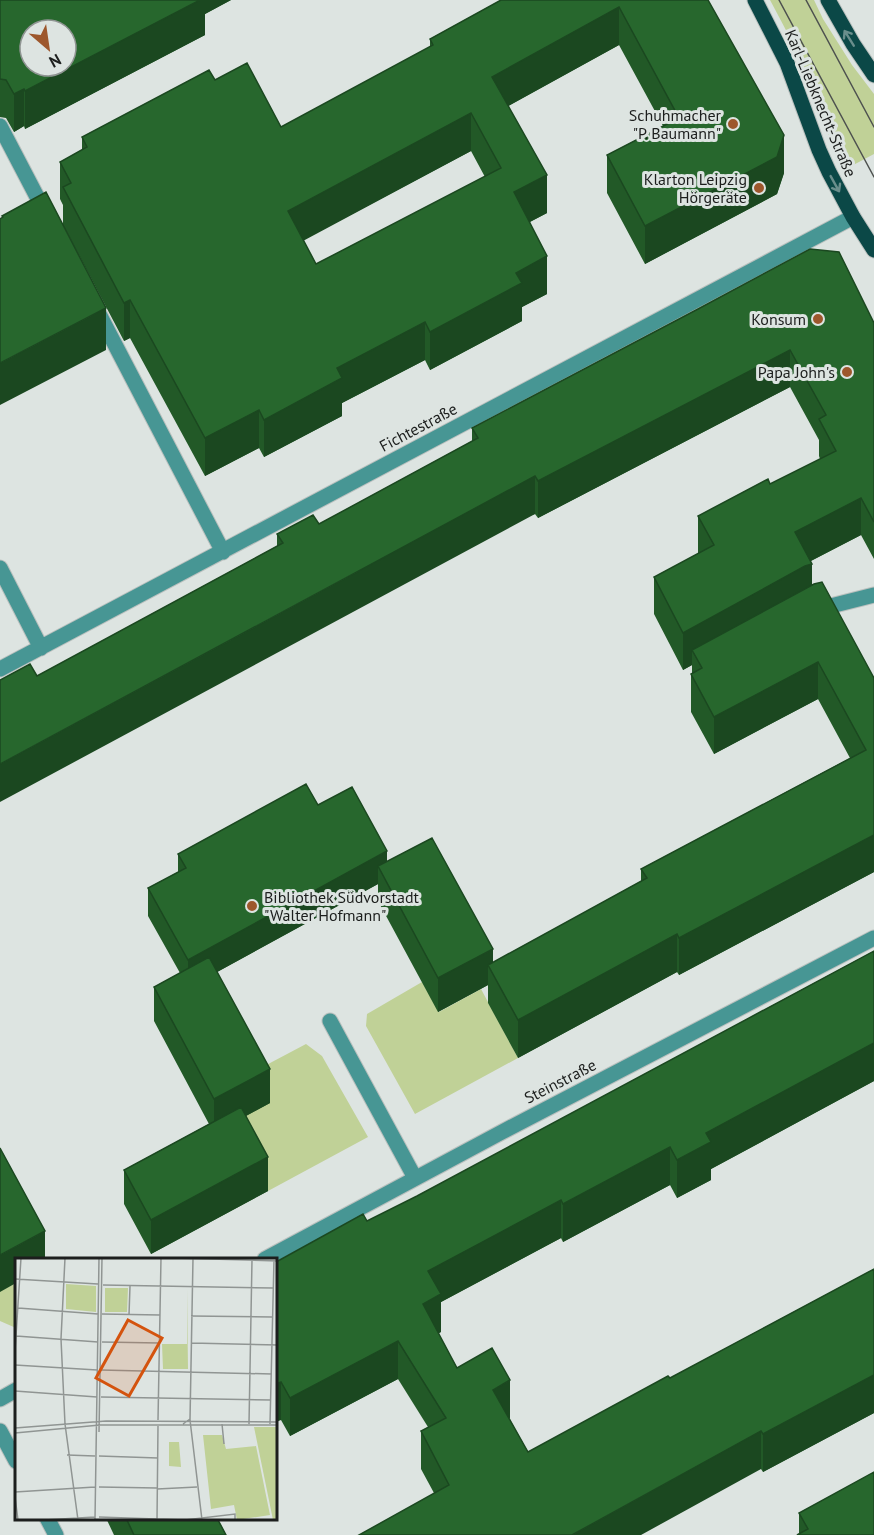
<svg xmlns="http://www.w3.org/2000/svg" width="874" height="1535" font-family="'PT Sans',sans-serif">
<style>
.green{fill:#c0d197}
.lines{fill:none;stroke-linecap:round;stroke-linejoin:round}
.minor-casing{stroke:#bac0be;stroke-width:17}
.major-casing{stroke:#bac0be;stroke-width:17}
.minor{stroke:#479694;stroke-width:15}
.major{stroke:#0b4847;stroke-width:15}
.tram{stroke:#4d514f;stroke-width:1.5}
.wall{fill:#225927;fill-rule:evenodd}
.shaded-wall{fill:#1b4820}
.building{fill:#27672d;stroke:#1b4820;stroke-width:1.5;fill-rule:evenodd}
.oneway{stroke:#6a8e8c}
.poi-dot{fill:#9d572c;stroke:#dde4e1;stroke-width:2}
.labels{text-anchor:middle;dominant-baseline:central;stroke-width:6;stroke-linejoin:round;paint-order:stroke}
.street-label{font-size:16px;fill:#1c1e1d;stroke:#dde4e1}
.poi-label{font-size:16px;fill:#1c1e1d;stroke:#dde4e1;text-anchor:end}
.inset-road{fill:none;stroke:#909593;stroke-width:1.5}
.view{fill:#d4530e;fill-opacity:0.15;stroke:#d4530e;stroke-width:3}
.inset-edge{fill:none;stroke:#1c1e1d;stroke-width:3}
</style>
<rect width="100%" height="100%" fill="#dde4e1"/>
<path class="green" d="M770,0H814L823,19L852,65L874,94V154L842,171C830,146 825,119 815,92C802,60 786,30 770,0Z
M422,982L439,1012L481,989L518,1058L415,1114L366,1026L367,1014Z
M306,1044L322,1056L368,1137L268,1191L232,1123L253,1072Z
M16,1283V1328L0,1321V1291Z"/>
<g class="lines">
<g class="minor-casing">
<path id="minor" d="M0,126L46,214
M98,312L223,552
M0,568L41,648
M815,610L874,595
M0,669L853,217
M330,1021L415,1178
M265,1259L502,1132L874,938
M0,1399L16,1390
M0,1431L16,1461
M47,1518L56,1535"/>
</g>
<g class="major-casing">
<path id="major" d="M755,0L787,63L819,150L829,172L853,217L874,250
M828,0L853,44L874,75"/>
</g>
<use href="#minor" class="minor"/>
<use href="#major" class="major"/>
<path class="tram" d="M779,0L874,177
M806,0L874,127"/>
</g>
<path class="wall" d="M0,0H231L205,14V35L25,129L24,126L14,132L6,118L0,117Z
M501,0H708L784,173L777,194L645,264L607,193V155L663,126L619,45L508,106L547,213L530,222L547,294L522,307V321L430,370L425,360L342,403V416L264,457L259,448L205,476L130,338L124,341L63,225V205L60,199V162L82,150V137L215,80L281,127L430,47V39ZM471,151L485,177L316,264L303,240Z
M874,323V559L861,535L811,561L812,584L874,678V872L679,975L677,972L518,1058L488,1003V985L438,1012L378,901V884L217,972L270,1103L246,1116L268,1191L151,1254L124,1204V1170L209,1124L154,1021V987L180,973L148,916V888L178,872V854L318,805L387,861L493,963L641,881V869L850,758L818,699L714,754L691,712V674L692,673V665L683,670L654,614V577L698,554V516L770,484L820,459L819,456V440L790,387L538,518L535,514L37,676L277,546V534L319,524L472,441V428Z
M874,951V1081L711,1169V1180L677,1198L670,1185L563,1242L561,1238L441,1302V1332L438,1333L457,1368L510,1418H509L528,1452L670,1378L874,1269V1413L763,1472L761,1469L434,1493L421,1469V1431L428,1427L398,1379L290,1436L281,1420L276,1262L367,1221L417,1196Z
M799,1513L874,1535L799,1534Z
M106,1518H217L226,1535H114Z"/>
<path class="shaded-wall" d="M200,0H231L205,14V35L25,129V91Z
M619,7V45L492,115V77Z
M24,89V126L14,132V94Z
M471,113V151L288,249V211Z
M784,135V173L777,194L645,264V226Z
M547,175V213L514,230V192Z
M547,256V294L522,307V321L430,370V332L516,273Z
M130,300V338L124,341V303Z
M106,308V350L0,405V363Z
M425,322V360L342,403V416L264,457V420L337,368Z
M790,350V387L538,518V481Z
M259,410V448L205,476V438Z
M535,476V514L0,802V764Z
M861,498V535L795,569V532Z
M812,564V601L692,650V665L683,670V633L805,566Z
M818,662V699L714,754V717Z
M874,835V872L679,975V938Z
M387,851V879L378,866V884L188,988V960Z
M677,934V972L518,1058V1020Z
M493,949V974L488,965V985L438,1012V978Z
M874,1043V1081L711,1169V1180L677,1198V1160L706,1133Z
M270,1069V1103L214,1133V1099Z
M670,1147V1185L563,1242V1204Z
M268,1157V1191L151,1254V1220Z
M561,1200V1238L441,1302V1332L423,1342V1304L428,1271Z
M45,1231V1259H16V1283L0,1292V1255Z
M398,1341V1379L290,1436V1398Z
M874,1375V1413L763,1472V1434Z
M510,1380V1418L493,1428V1390Z
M281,1382V1420L276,1422V1384Z
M761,1431V1469L641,1535H572Z"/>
<path class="building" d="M0,0H200L25,91L24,89L14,94L6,80L0,79ZM30,30H66V66H30Z
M501,0H708L784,135L777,157L645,226L607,155L679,118L619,7L492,77L547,175L514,192L547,256L516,273L522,283L430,332L425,322L337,368L342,378L264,420L259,410L205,438L130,300L124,303L63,187L71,183L60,162L87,147L82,137L209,70L215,80L247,63L281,127L433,45L430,39ZM471,113L501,168L316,264L288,211Z
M46,192L106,308L0,363V219L3,217L2,216Z
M810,249L839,252L874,323V522L861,498L795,532L812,564L805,566L683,633L654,577L714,545L698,516L768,479L770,484L836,451L819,419L826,415L790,350L538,481L535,476L0,764V680L30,664L37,676L283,543L277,534L313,515L319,524L478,438L472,428L698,309Z
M822,582L874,678V835L679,938L677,934L518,1020L488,965L647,878L641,869L866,750L818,662L714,717L691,674L702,668L692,650L814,584Z
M306,784L318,805L352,787L387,851L188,960L148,888L186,868L178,854Z
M432,838L493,949L438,978L378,866Z
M874,951V1043L706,1133L711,1142L677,1160L670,1147L563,1204L561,1200L428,1271L441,1294L423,1304L457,1368L492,1348L510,1380L493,1390L528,1452L668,1376L670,1378L874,1269V1375L763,1434L761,1431L572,1535H359L449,1485L421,1431L446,1418L398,1341L290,1398L281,1382L276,1384V1262L363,1214L367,1221L417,1196Z
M209,957L270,1069L214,1099L154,987Z
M241,1107L268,1157L151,1220L124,1170Z
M0,1148L45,1231L0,1255Z
M874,1472V1535H797L808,1529L799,1513Z
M126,1518H217L226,1535H134Z"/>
<defs><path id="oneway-shaft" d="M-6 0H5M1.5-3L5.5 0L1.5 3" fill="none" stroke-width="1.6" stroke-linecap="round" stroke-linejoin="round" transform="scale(1.5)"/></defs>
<g class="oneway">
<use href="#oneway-shaft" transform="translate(849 38) rotate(-122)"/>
<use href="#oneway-shaft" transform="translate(835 184) rotate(61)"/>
</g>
<g class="poi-dot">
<circle cx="733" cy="124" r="6"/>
<circle cx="759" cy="188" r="6"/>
<circle cx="818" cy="319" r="6"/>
<circle cx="847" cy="372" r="6"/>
<circle cx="252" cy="906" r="6"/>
</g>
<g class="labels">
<g class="street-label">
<text transform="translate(821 103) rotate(67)">Karl-Liebknecht-Straße</text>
<text transform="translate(418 427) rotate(-28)">Fichtestraße</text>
<text transform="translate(560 1081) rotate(-27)">Steinstraße</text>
</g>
<g class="poi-label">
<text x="721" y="115">Schuhmacher<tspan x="721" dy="18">"P. Baumann"</tspan></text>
<text x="747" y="179">Klarton Leipzig<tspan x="747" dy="18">Hörgeräte</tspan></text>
<text x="806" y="319">Konsum</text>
<text x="835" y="372">Papa John's</text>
<text x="264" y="897" text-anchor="start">Bibliothek Südvorstadt<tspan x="264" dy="18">"Walter Hofmann"</tspan></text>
</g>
</g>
<g transform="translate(15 1258)">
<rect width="262" height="262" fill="#dde4e1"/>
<path d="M51,26L81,28V54L51,51ZM90,30H113L112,54H90ZM172,31L173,111H148L147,86H172ZM239,169H262V262H258ZM188,177H207L211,191L241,188L255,257L222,262L219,247L196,251ZM154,184H164L166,209L154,208Z" fill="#c0d197"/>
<path class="inset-road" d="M50,0L46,81L50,166L63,262M158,0L263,3M178,1L175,162L187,262M0,21L83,26M88,27L258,30M3,50L83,56M87,56L145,57M114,57L115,28M176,58L257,59M1,78L83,84M87,84L144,85M176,85L263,87M0,93L6,0M0,107L82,112M86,112L257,116M0,133L82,139M86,139L256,142M143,162L146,0M168,166L175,161L178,0M207,166L209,186M234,166L237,2M255,166L259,2M88,167H263M0,170L91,163L263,164M84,174L87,0M0,175L85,167H262M52,197L80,198M84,198L143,200M84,229L142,230M142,231L182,229M0,234L80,229M0,239L3,262M84,259L170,262L220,256V262M29,262L80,259M80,262L84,0M142,262L143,168"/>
<path class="view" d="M113,62L147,80L114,138L81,120Z"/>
<rect width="262" height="262" class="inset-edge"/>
</g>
<g transform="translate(48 48) rotate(151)"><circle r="28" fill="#dde4e1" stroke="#909593" stroke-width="1.5"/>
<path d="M0-4.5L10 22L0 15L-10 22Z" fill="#9d572c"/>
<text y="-9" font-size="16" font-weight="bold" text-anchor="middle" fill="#1c1e1d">N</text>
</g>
</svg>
